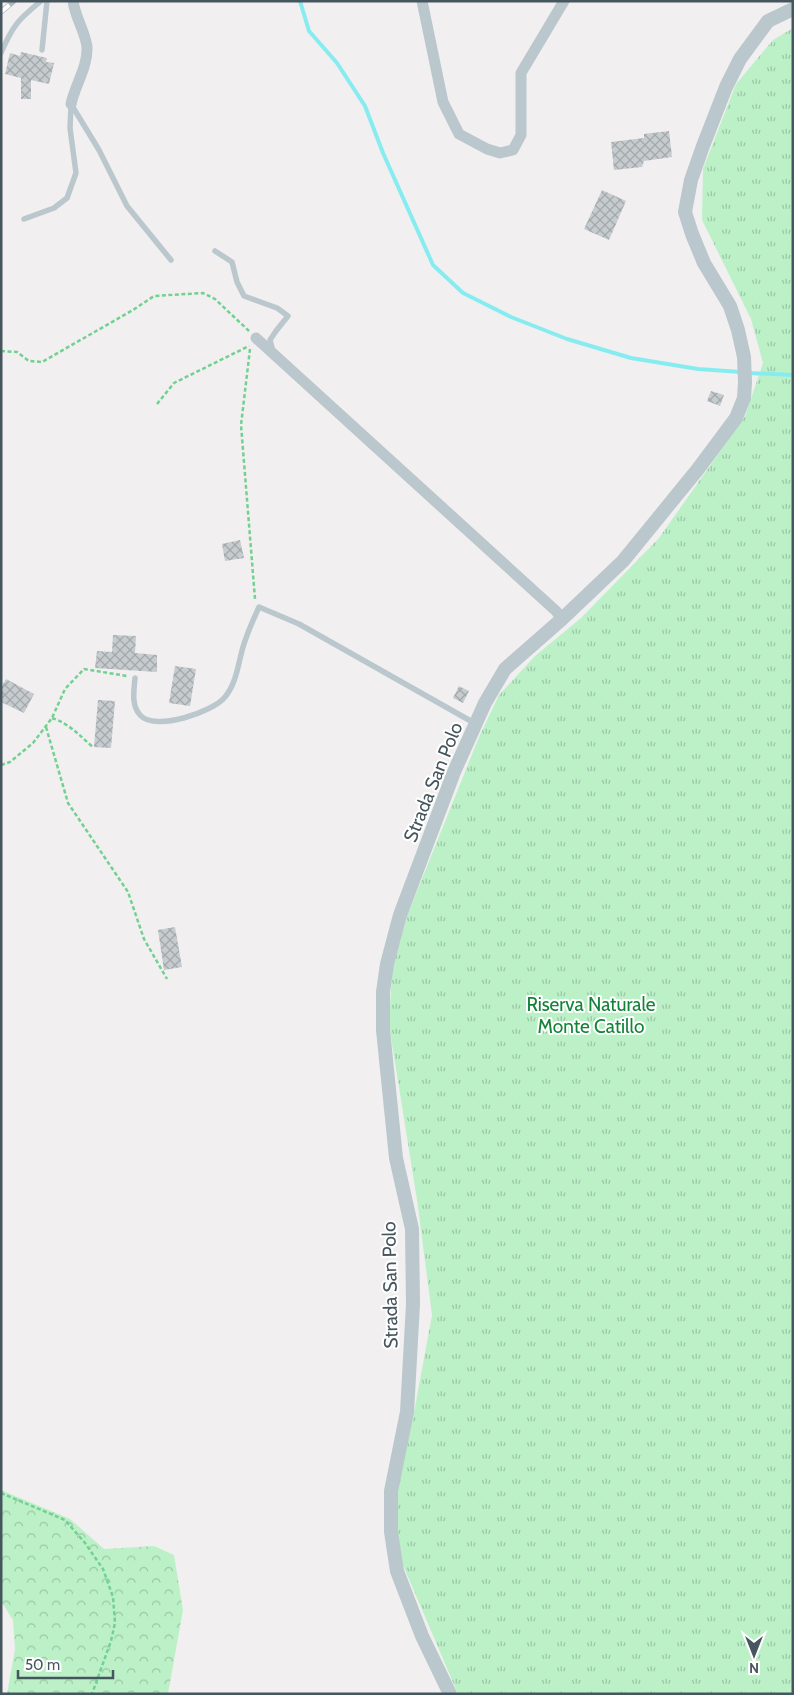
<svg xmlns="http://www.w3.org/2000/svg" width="794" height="1695" viewBox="0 0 794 1695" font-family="Cabin,sans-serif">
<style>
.forest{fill:url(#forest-crowns)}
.park{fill:url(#park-tufts)}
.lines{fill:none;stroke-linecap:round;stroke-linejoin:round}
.stream{stroke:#87ecf0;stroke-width:4}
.building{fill:url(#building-cross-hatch)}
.path{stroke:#72d192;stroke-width:2.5;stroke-dasharray:4 2.5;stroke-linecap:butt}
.service{stroke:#bac7cd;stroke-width:5.5}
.minor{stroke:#bac7cd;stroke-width:11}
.tertiary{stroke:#bac7cd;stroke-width:14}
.rail-casing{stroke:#b1b6ba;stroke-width:5.5}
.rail{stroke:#fff;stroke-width:4;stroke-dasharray:11;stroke-linecap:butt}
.labels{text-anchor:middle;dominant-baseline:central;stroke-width:4;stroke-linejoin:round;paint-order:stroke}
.street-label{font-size:19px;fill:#46565e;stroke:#fff}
.park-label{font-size:19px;fill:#138338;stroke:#fff}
</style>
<defs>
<pattern id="forest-crowns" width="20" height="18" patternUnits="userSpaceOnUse" patternTransform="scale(1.25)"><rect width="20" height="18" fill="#bcf1c8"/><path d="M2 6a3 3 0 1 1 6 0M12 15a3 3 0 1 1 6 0" fill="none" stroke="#9bc6a6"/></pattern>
<pattern id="park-tufts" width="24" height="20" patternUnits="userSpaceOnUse" patternTransform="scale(1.25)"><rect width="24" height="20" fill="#bcf1c8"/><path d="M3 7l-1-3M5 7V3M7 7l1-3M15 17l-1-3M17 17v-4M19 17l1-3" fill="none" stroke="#9bc6a6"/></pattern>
<pattern id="building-cross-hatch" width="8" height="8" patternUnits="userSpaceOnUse" patternTransform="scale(1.25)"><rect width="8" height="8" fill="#c6cbcf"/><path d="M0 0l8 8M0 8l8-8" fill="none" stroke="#a3a8ab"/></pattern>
</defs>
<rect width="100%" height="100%" fill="#f2eff0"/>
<path class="forest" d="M1,1490L70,1519L104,1549L154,1546L174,1555L183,1610L168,1694H7L15,1649L13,1620L1,1601Z"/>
<path class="park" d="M793,28V1694H458L399,1556L396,1493L415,1407L432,1315L417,1200L389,1025L392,971L407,916L479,737L499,695L535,656L581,618L659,538L745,416L763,363L751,319L702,220L703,169L736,84L773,40Z"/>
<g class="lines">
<path class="stream" d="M300,1L309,31L337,63L365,106L383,153L433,265L463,293L511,317L567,339L631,358L698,369L741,372
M748,373L793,375"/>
</g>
<path class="building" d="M21,52L47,58L46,62L54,63L49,84L31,80V99H21V78L5,74L10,53L20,56Z
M669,131L672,157L644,161L642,167L614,170L611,142L644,138V134Z
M602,190L626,201L609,240L584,229Z
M711,391L724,395L720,406L707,401Z
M240,540L244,558L225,561L222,544Z
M113,635L136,636L135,653L157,655V672L95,668L97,651L112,652Z
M175,666L196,669L190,706L169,703Z
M6,679L34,694L24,713L1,702V688Z
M459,686L469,691L463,703L453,698Z
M98,700L115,701L111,748L94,747Z
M175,927L182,967L164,970L158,930Z"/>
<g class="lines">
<path class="path" d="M250,349L241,425L255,599
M1,351L17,352L29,361L42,362L133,310L154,296L203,293L215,299L249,331
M157,404L174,383L249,346
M52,718C70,724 80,736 94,748
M46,727L68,803L128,892L144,939L167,979
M1,765L10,762L33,743L52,718L65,689L84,669L127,676
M1,1493L65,1520L85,1543L103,1569L113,1597L115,1623L111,1641L92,1694"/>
<path class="service" d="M42,50L47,1
M1,53C13,25 18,20 41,1
M71,104L99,150L127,206L171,260
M24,219L54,208L67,198L76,173L70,128L71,105
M215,251L232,262L237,282L244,296L277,308L288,316L276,331L270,340L273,352
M135,678C134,690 131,705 140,715C155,732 213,712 225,697C237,682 238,664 243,647C247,633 253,620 259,607L299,624L476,724"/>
<path class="minor" d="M422,1L443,102L459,134L487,149L500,153L513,150L521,135V73L564,1
M71,104C75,85 88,67 87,47C85,31 75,17 73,1
M256,338L556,611L562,619"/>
<path class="tertiary" d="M450,1694L422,1636L397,1571L391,1532V1491L407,1412L413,1304L412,1229L396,1158L383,1030V992L387,964L400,915L454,772L485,703L505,669L562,619L623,561L698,469L736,418L744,398L745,382L744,357L738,330L730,306L704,263L692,234L685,212L691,180L703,146L726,87L740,59L768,21L793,9"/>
<defs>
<path id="rail" d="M1,12L14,1"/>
</defs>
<use href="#rail" class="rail-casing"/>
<use href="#rail" class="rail"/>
</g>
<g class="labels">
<g class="street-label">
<text transform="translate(433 782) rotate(-68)">Strada San Polo</text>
<text transform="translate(390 1285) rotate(-91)">Strada San Polo</text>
</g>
<g class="park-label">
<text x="591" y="1004">Riserva Naturale<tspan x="591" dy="22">Monte Catillo</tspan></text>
</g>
</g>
<rect width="794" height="1695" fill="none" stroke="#46565e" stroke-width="5"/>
<g transform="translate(754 1655) rotate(180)" stroke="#ffffff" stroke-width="4" paint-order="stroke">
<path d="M0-4L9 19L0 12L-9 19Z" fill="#46565e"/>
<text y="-8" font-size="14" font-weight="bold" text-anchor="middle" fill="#46565e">N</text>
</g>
<path d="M18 1670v8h95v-8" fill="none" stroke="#46565e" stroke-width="2.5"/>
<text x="25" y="1670" font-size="15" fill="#46565e" stroke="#ffffff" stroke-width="4" paint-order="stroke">50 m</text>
</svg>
